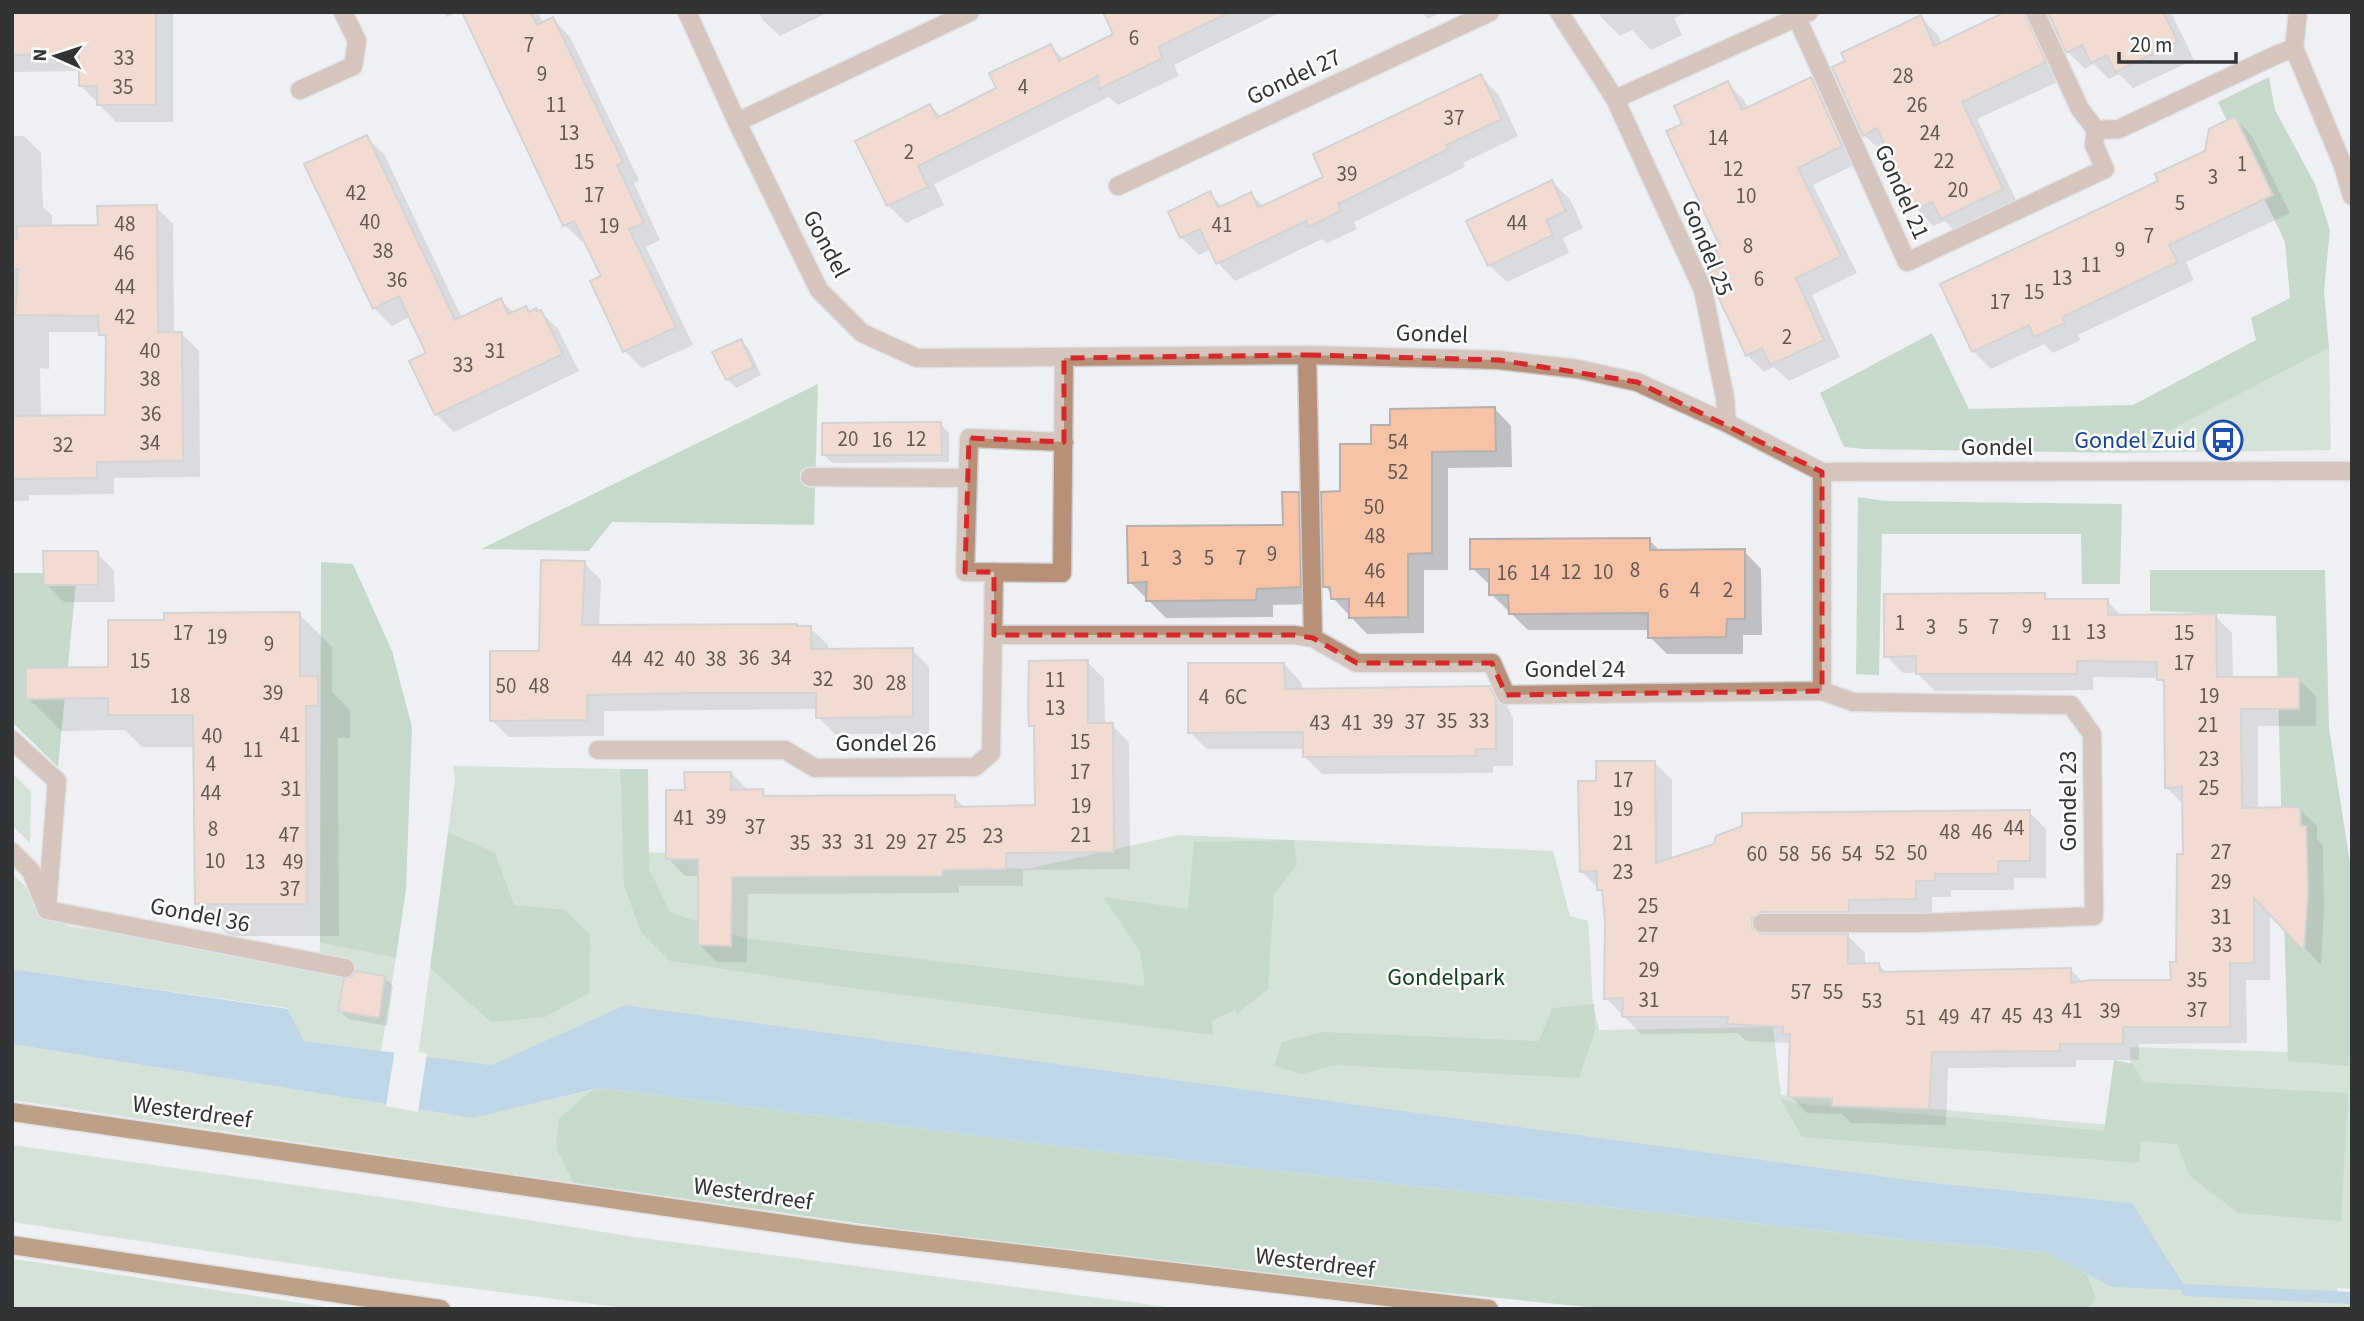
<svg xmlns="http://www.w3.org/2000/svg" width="2364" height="1321" viewBox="0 0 2364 1321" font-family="'Source Sans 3',sans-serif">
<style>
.green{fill:#b3d1b6}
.forest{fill:#94bf99}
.water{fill:#85b5d7}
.pier{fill:#eef0f4}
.shadow{fill:#0003;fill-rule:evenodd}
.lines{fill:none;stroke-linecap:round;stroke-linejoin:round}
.stream{stroke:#85b5d7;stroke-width:12}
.building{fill:#f7c3a7;stroke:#b5b0ad;stroke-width:2}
.minor-casing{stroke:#ccced2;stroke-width:21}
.major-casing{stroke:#ccced2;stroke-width:21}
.minor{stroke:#b89078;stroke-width:18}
.major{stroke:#823e06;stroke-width:18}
.marked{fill:none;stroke:#d62828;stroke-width:5;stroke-dasharray:14 9;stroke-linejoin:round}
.labels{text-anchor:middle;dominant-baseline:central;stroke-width:5;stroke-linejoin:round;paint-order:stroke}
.number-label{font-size:21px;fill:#635752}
.street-label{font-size:24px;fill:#323335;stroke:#fff}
.transit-label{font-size:24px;fill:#164399;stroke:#fff;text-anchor:end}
.park-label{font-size:24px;fill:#13421d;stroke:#fff}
</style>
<rect width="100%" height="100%" fill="#eef0f4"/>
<path class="green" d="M2329,348L2331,450L2126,453Z
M453,766L620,769L623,851L1028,869L1178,835L1553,851L1570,916L1588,921L1593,1004L1599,1030L1773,1027L1781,1095L2132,1127L2130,1047L2352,1054V1289L2337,1288V1297L2352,1298V1309H2089L2096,1298L2087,1274L2112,1287L2131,1203L1925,1182L625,1005L491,1065L418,1056L430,968L439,976L475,845L448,832L455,778Z
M12,773L31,792L30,843L12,825Z
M12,874L68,926L319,964L320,943L396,958L381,1051L303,1041L288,1008L12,969Z
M12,1044L473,1118L592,1090L558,1119L556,1148L573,1183L12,1100Z
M12,1145L402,1200L635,1237L1183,1309H632L390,1278L12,1222Z
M12,1259L36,1262L339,1309H12Z"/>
<path class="forest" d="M2269,77L2275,110L2315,184L2330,230L2324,291L2329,348L2126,453L1863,449L1844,447L1820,393L1932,333L1969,409L2133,405L2256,340L2251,318L2290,298L2285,242L2218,102Z
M818,384L814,525L612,522L589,551L481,549Z
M1858,497L1885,501L2122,504L2120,584H2082L2081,534H1882L1879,675L1856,674Z
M321,562L353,564L392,651L412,727L406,889L396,958L320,943Z
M2150,570H2325L2329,728L2352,876V1024L2349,1066L2288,1061L2276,616L2150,611Z
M12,573H77L58,767L12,722Z
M620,769H648L649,869L670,912L744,938L1145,986L1140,951L1103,897L1188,909L1194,842L1294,840L1297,865L1274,894L1268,989L1237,1014L1236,1009L1212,1021L1213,1035L851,988L670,961L641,932L624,885Z
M448,832L495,853L514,905L565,910L590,935L589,993L545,1017L491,1022L430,968Z
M1594,1004L1595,1032L1579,1078L1335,1065L1302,1074L1274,1066L1282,1042L1323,1032L1539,1041L1552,1008Z
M2114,1060L2133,1064L2143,1082L2348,1093L2341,1221L2238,1213L2190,1176L2177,1144L2141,1141L2139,1163L1802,1137L1780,1098L1794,1103L2104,1131Z
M599,1088L1132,1155L1916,1241L2045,1252L2087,1274L2096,1298L2089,1309H1608L1126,1261L573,1183L556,1148L558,1119L592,1090Z"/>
<path class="water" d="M12,969L288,1009L304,1041L491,1065L625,1005L1925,1182L2132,1203L2187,1290L2112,1287L2045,1252L1916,1241L1132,1155L599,1088L473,1118L12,1044Z"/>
<path class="pier" d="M395,1049L427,1053L418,1112L386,1106Z"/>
<path class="shadow" d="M12,12H173V122H116L81,86V71L12,72Z
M442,12H458L447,17Z
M462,12H538L544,24L553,19L570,37L639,180L634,183L660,240L646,247L693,345L642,368L625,351L603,277L585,241L582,242L565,225Z
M759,12H829L780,36L762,19Z
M1120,12H1281L1174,65L1179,76L1118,105L1109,97L934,184L944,205L906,223L888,205L930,106L942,117L998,89L1050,46L1065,60L1116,35Z
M1422,12H1442L1428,19Z
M1599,12H1687L1674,18L1682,35L1651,50L1632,30L1620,36L1602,18Z
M2000,12H2171L2194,60L2133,88L2119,74L2109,79L2094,64L2085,69L2068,52L2052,18H2047L2062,80L1977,119L2019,206L1959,235L1945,221L1933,226L1917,209L1888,148L1881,151L1864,135L1920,17L1937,34L1942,44L2001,16Z
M1480,76L1498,94L1518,136L1463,163L1465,167L1354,222L1357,229L1327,243L1322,239L1235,281L1218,263L1211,249L1199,255L1181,237L1209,193L1223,207L1251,194L1264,207L1325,178Z
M1811,79L1828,96L1858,163L1813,185L1857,273L1812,295L1840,357L1789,381L1774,367L1764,372L1747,355L1725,267L1723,247L1684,125L1727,83L1744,100L1748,109Z
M2235,118L2252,136L2290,213L2186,262L2194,280L2078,335L2081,340L2053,353L2044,344L1991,369L1973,351L2161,182L2207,152Z
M12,136H24L41,153L43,207L52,215V227H100L156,207L173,224L174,334H182L199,351L200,477L114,478V494L29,495V501H12ZM49,332H100L107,341V417H41L40,368L49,369Z
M366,137L384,154L462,318L500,300L514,313L525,308L530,313L541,312L558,329L579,371L454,432L436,414L429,354L411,316L392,326L374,308Z
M1552,182L1570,199L1583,228L1563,238L1569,253L1507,282L1489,265Z
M741,341L749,349L761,375L736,388L727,379Z
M1495,409L1511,426L1512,467L1448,468V570H1424V633L1367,634L1333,598L1332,594L1325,586L1341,493L1373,446L1391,426Z
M941,424L949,433V462L832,463L824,455Z
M1298,493L1315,511L1317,604L1273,605V617L1166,618L1130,582L1284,527Z
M1649,540L1661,552L1744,551L1761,569L1762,635H1743V654H1667L1650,637V630H1528L1491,594V586L1472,568Z
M97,553L114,571L115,602H64L46,584Z
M584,563L601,580L599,627L797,625L799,628H810L828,645V650H912L929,667V734H835L818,717V709L604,711V736L509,737L491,720L541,653Z
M2044,594L2050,601H2107L2123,617L2215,616L2232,633L2233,679H2298L2316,696V726H2258V809H2299L2317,826V839L2323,845L2324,907L2321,965L2270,912V980H2246L2247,1043L2139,1044V1060H2076V1067L1948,1068L1946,1125L1851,1123L1842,1114L1807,1113L1790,1096L1791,1043L1746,1041L1738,1033L1641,1034L1606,998L1605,895L1581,871L1598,782L1655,763L1672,780V860L2029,812L2046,829V878H2014V890H1951V897H1932V916L1779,928L1767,936H1848L1865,953V965H1879L1887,973L2071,970L2084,983L2172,982L2178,963L2185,855L2184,805L2166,787V686L2159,678L2093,677V690L1935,691L1917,673H1903L1886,656Z
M299,614L332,647V692L350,710V738H338L339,936H229L197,903L195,747H142L125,730L61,731L28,698L110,668L166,622Z
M1087,662L1104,679L1105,725H1112L1129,743L1130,869L1023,870V886H959V893L748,894L747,962H717L699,945L700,876H685L668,858L687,792L731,773L749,791H763L769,798L954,797L966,809L1037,807L1036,730L1031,725Z
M1284,664L1301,682L1302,690L1489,688L1507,706L1513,719V766H1493V773L1322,774L1305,757V749H1207L1190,732Z
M384,977L393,986L387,1026L349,1019L340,1011Z"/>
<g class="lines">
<path class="stream" d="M2187,1290L2352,1298"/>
</g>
<path class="building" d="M12,12H156V105H97V86H79V54L12,55Z
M462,12H530L537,25L553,17L623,162L617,165L644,223L629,229L676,327L623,352L590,281L601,276L574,221L563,226Z
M1103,12H1230L1158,47L1163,58L1099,89L1098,76L918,166L928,187L887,206L855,141L930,104L937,118L996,88L989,73L1051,44L1059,61L1113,34Z
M2005,12H2024L2046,62L1962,102L2003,189L1941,219L1932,202L1915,210L1877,128L1863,136L1832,67L1845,61L1841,53L1921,15L1934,46Z
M2048,12H2163L2178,42L2115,72L2107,55L2091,63L2082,45L2066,53Z
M1481,74L1502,119L1446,145L1448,149L1338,204L1341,211L1308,227L1306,221L1216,264L1200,229L1180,238L1168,212L1210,191L1218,208L1251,192L1258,208L1323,177L1313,154Z
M1811,77L1842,146L1798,168L1841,256L1796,278L1824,340L1770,365L1762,348L1746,356L1715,290L1708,273L1723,266L1715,249L1720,246L1666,131L1682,124L1674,106L1728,81L1742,110Z
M2235,116L2273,195L2169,245L2178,262L2062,317L2065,323L2034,337L2029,325L1972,352L1940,284L2158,181L2155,174L2205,151L2209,129Z
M367,135L455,320L501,298L508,314L526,306L529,312L536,308L537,311L541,310L563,354L435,415L409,361L426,353L399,296L373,309L304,164Z
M1552,180L1566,211L1546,220L1553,235L1488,266L1466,221Z
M157,205L158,332H182L183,461L97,462V478L12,479V416L105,415L106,335H99L98,316L15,315L18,269H12L13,238H17V226L98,225L97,206Z
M741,339L754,367L726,380L712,352Z
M1495,407L1496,451L1432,452V553L1408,554V617L1349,618V599H1331L1330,587H1323L1321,492L1340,491V444H1371V425H1390V409Z
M925,422H941L942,455H822V423Z
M1282,492H1299L1301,587L1257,589L1256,600L1146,601L1147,582L1128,583L1127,526L1283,525Z
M1650,538V550L1745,549V619H1727L1726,637L1648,638V613L1509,614L1508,595H1489V569H1470V539Z
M43,551H98V585H44Z
M541,560L585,561L582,625L797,624V626H811V649L913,648V717L816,718V693H700L587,695V720L490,721V651H539Z
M2045,593V599H2108V615L2216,614L2217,677H2299V709H2241L2242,808L2300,807L2301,826H2306L2308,889L2304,951L2254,898V963H2230V1027H2123V1044H2060V1051L1932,1052L1929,1109L1832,1106V1098L1788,1097L1790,1034H1783V1027L1727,1024L1728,1017H1622L1623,998L1604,999L1605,921L1602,890H1597V871L1580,872L1578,781H1596V761H1655L1656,863L1714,844L1716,836L1742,826V813L2030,810V861H1998V874H1935V881H1916V899L1849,900V912H1761L1752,918V928L1762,934H1848V964L1879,963L1880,972L2071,968V983L2091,980H2171L2170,962H2176L2177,854H2183L2182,787L2165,788L2164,680H2157V662L2077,661V674H1916V656L1884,657V594Z
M300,612V676H318V706H306L307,904H195L193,715H108V698L26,699V668L108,667V620H164V613Z
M1088,660V723H1113L1114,852L1006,853V869L943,870L942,876L732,877L731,946L698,945V859H666V790H685L684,772H731V790L763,789V796L955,795V807L1035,805L1034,726H1029L1028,707L1029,661Z
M1188,663H1284L1285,689L1490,686L1496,700V749H1476V756L1303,757V732L1188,733Z
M356,971L385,976L379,1018L338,1011L344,979L353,976Z"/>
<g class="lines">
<defs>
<path id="minor" d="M687,12L737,122L819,290L862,333L917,358L1307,355L1499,360L1578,369L1637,382L1727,423L1822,472L2352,471
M1559,12L1615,99L1703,290L1725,398L1727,423
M2035,12L2080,109L2096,130L2119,129L2276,55L2294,48
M2298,12L2294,48L2342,163L2352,196
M1797,18L1907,262L2105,169L2094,145L2096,130
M300,90L353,66L357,41L343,12
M1615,99L1809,12
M737,122L970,12
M1118,186L1490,12
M1307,355L1313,638
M1064,358L1062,573L965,572L969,438L1064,442
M810,477L968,478
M994,635H1294L1313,638L1357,663H1492L1506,695L1822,691
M12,740L57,781L47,907
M598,750H785L815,768L975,767L991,753L994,572
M12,852L31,871L47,910L345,968
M1762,923H1923L2094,916L2092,734L2071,705L1853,702L1822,691V472"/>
<path id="major" d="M12,1112L852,1234L1489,1309
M12,1245L441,1309"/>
</defs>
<use href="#minor" class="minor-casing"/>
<use href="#major" class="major-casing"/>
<use href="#minor" class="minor"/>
<use href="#major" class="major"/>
</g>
<path d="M0 0H2364V1321H0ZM1307,355L1499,360L1637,382L1822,472V691L1506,695L1492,663H1357L1313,638L1294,635H994V572H965L969,438L1064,442V358Z" fill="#eef0f4" fill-opacity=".55" fill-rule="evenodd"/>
<path class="marked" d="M1307,355L1499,360L1637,382L1822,472V691L1506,695L1492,663H1357L1313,638L1294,635H994V572H965L969,438L1064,442V358Z"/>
<defs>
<symbol id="bus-ring" viewBox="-11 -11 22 22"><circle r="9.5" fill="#fff" stroke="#1a4fb4" stroke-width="1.5"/><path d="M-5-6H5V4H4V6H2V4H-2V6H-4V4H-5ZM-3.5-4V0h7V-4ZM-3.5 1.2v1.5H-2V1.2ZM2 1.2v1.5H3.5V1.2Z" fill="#1a4fb4"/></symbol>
</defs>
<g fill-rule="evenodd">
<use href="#bus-ring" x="2201" y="418" width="44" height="44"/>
</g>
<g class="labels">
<g class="number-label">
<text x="1134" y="38">6</text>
<text x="529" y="45">7</text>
<text x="124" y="58">33</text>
<text x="542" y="74">9</text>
<text x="1903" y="76">28</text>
<text x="123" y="87">35</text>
<text x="1023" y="87">4</text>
<text x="556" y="105">11</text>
<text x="1917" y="105">26</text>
<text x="1454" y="118">37</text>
<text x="569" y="133">13</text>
<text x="1930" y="133">24</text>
<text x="1718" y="138">14</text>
<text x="909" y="152">2</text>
<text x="1944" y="161">22</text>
<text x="584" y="162">15</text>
<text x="2242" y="164">1</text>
<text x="1733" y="169">12</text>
<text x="1347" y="174">39</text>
<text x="2213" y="177">3</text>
<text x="1958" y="190">20</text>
<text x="356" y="193">42</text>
<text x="594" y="195">17</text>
<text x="1746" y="196">10</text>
<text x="2180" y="203">5</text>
<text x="370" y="222">40</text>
<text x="1517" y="223">44</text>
<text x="125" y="224">48</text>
<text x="1222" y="225">41</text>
<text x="609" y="226">19</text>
<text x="2149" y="236">7</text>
<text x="1748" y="246">8</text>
<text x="2120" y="250">9</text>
<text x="383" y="251">38</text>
<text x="124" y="253">46</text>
<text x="2091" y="265">11</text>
<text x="2062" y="278">13</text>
<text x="1759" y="279">6</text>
<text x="397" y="280">36</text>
<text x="125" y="287">44</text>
<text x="2034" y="292">15</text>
<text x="2000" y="302">17</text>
<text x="125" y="317">42</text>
<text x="1787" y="337">2</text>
<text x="150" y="351">40</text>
<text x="495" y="351">31</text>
<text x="463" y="365">33</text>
<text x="150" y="379">38</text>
<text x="151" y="414">36</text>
<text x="848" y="439">20</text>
<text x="916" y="439">12</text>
<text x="882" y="440">16</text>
<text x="1398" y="442">54</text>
<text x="150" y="443">34</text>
<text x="63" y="445">32</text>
<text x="1398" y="472">52</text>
<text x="1374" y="507">50</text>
<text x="1375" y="536">48</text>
<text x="1272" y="554">9</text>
<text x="1177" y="558">3</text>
<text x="1209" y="558">5</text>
<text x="1241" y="558">7</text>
<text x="1145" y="559">1</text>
<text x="1635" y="570">8</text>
<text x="1375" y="571">46</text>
<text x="1571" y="572">12</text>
<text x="1603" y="572">10</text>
<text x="1507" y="573">16</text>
<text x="1540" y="573">14</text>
<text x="1695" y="590">4</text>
<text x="1728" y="590">2</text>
<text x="1664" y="591">6</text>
<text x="1375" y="600">44</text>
<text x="1900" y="623">1</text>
<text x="2027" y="626">9</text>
<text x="1931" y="627">3</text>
<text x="1963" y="627">5</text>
<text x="1994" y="627">7</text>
<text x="2096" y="632">13</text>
<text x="183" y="633">17</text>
<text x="2061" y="633">11</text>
<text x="2184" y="633">15</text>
<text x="217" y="637">19</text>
<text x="269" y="644">9</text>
<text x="749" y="658">36</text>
<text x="781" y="658">34</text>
<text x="622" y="659">44</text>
<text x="654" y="659">42</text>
<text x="685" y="659">40</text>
<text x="716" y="659">38</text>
<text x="140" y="661">15</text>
<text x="2184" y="663">17</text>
<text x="823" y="679">32</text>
<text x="1055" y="680">11</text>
<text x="863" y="683">30</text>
<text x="896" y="683">28</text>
<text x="506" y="686">50</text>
<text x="539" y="686">48</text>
<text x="273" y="693">39</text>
<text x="180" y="696">18</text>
<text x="2209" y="696">19</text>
<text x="1204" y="697">4</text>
<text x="1236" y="697">6C</text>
<text x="1055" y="708">13</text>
<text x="1447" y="721">35</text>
<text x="1479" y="721">33</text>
<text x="1383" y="722">39</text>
<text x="1415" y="722">37</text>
<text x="1320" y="723">43</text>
<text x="1352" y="723">41</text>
<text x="2208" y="725">21</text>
<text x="290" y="735">41</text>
<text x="212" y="736">40</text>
<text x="1080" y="742">15</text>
<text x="253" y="750">11</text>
<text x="2209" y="759">23</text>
<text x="211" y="764">4</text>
<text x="1080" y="772">17</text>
<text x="1623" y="780">17</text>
<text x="2209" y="788">25</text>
<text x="291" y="789">31</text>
<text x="211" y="793">44</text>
<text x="1081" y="806">19</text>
<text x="1623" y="809">19</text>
<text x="716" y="817">39</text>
<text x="684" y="818">41</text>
<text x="755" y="827">37</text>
<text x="2014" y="828">44</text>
<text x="213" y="829">8</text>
<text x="1950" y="832">48</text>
<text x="1982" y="832">46</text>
<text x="289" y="835">47</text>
<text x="1081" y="835">21</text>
<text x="956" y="836">25</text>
<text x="993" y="836">23</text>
<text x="832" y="842">33</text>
<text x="864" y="842">31</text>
<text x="896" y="842">29</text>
<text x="927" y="842">27</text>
<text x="800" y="843">35</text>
<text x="1623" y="843">21</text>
<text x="2221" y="852">27</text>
<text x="1885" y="853">52</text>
<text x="1917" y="853">50</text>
<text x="1757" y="854">60</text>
<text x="1789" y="854">58</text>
<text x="1821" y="854">56</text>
<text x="1852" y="854">54</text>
<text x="215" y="861">10</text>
<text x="255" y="862">13</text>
<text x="293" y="862">49</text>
<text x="1623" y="872">23</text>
<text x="2221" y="882">29</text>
<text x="290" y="889">37</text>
<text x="1648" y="906">25</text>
<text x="2221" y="917">31</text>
<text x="1648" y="935">27</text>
<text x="2222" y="945">33</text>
<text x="1649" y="970">29</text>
<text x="2197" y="980">35</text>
<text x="1801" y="992">57</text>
<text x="1833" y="992">55</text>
<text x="1649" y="1000">31</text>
<text x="1872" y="1001">53</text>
<text x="2197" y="1010">37</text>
<text x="2072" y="1011">41</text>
<text x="2110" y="1011">39</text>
<text x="1981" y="1016">47</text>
<text x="2012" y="1016">45</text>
<text x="2043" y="1016">43</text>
<text x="1949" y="1017">49</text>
<text x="1916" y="1018">51</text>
</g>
<g class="street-label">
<text transform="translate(1294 77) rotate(-25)">Gondel 27</text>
<text transform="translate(1902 192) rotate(66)">Gondel 21</text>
<text transform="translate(826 244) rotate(62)">Gondel</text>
<text transform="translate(1707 248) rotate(68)">Gondel 25</text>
<text transform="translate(1432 334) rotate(2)">Gondel</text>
<text x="1997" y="447">Gondel</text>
<text x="1575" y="669">Gondel 24</text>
<text x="886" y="743">Gondel 26</text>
<text transform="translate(2068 801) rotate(-90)">Gondel 23</text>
<text transform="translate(200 915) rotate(11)">Gondel 36</text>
<text transform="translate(192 1112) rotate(8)">Westerdreef</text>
<text transform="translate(753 1194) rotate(8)">Westerdreef</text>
<text transform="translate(1315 1263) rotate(7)">Westerdreef</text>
</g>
<g class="transit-label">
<text x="2196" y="440">Gondel Zuid</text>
</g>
<g class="park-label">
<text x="1446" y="977">Gondelpark</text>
</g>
</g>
<rect width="2364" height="1321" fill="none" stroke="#323335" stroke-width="28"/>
<g transform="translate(56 56) rotate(273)" stroke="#ffffff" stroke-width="5" paint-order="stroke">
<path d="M0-5L12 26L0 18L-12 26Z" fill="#323335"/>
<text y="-10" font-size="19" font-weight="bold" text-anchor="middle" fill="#323335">N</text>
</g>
<path d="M2119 52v10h117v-10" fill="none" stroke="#323335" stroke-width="3.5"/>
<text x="2130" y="52" font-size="21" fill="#323335" stroke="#ffffff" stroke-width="5" paint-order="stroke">20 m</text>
</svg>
